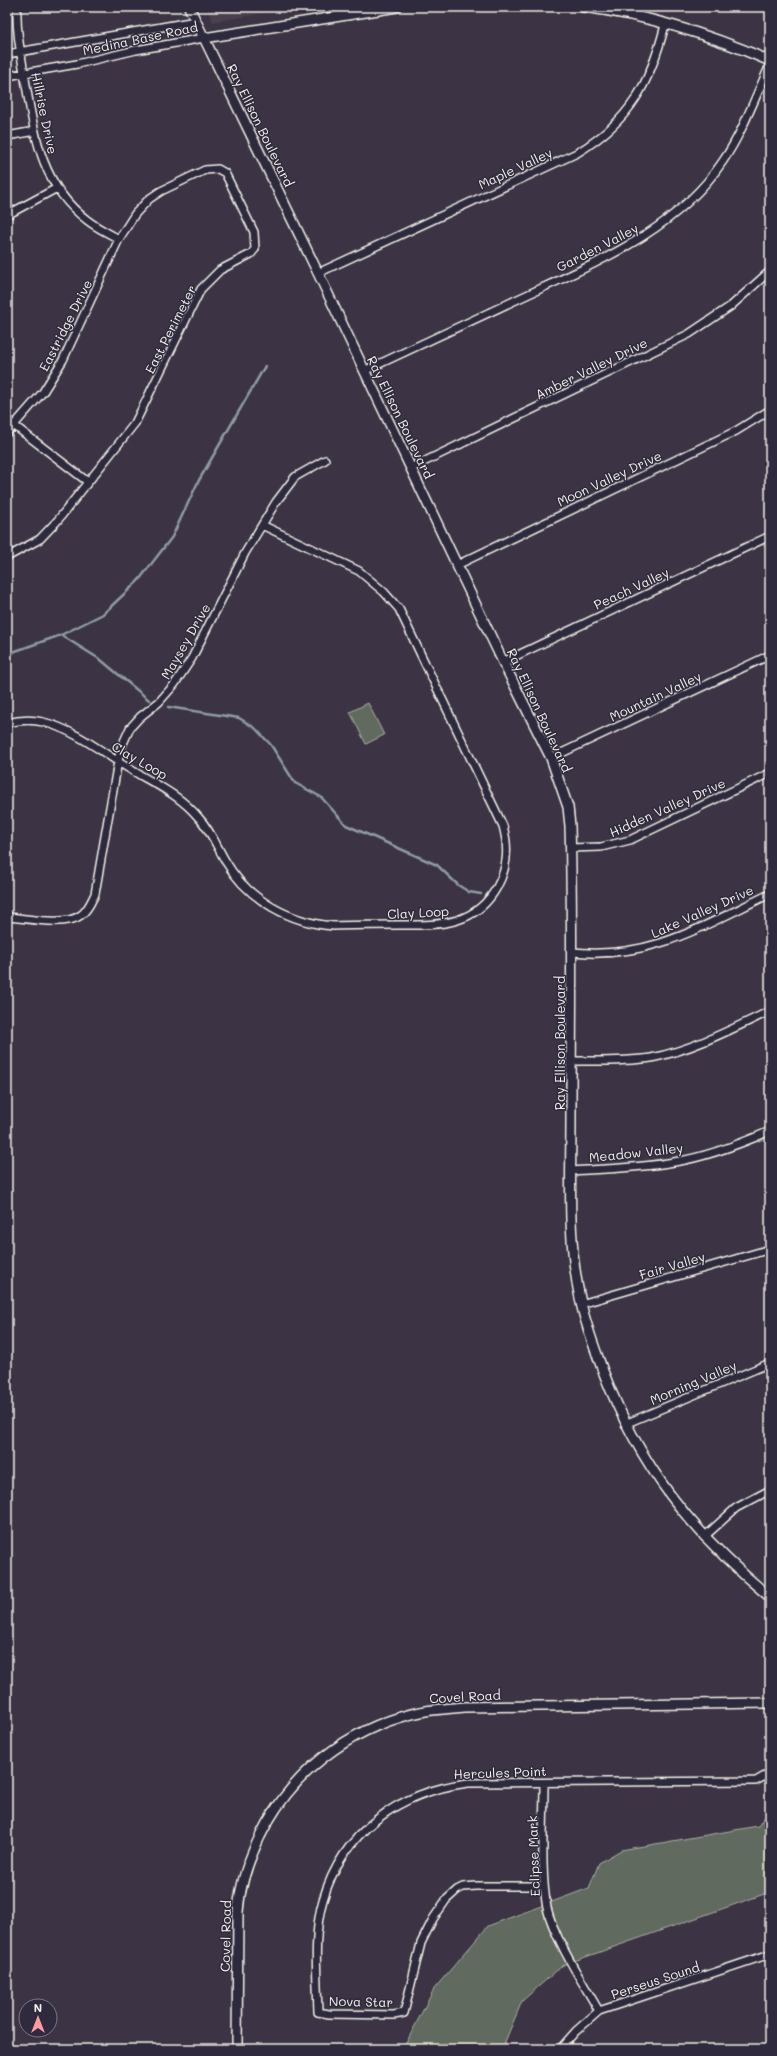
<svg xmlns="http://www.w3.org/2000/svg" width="777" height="2056" viewBox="0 0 777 2056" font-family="Mali,sans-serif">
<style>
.built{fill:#4c404d}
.green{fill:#616a5f;stroke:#aaaea4}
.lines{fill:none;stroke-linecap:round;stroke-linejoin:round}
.stream{stroke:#8f9ca1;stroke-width:2.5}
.minor-casing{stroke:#f4f1e8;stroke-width:10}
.tertiary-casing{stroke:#f4f1e8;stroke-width:12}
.minor{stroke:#2f2a3d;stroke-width:7}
.tertiary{stroke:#2f2a3d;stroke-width:9}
.labels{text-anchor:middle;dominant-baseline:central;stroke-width:3;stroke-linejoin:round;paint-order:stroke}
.street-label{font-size:13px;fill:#f4f1e8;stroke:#2f2a3d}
</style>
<rect width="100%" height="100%" fill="#3c3444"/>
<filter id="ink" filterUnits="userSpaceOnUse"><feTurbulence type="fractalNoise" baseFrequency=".025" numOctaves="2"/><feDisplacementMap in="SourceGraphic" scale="8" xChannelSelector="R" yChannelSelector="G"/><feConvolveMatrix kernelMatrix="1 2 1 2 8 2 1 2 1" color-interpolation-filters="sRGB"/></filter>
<g filter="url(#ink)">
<path class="built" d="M206,7H300L213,22Z"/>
<path class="green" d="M368,703L384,735L366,744L350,712Z
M770,1810V1892L563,1965L522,2001L502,2049H403L434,1989L488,1926L589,1888L599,1863L621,1850L758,1826Z"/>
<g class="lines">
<path class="stream" d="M61,635L101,660L149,700
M7,654L61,635L103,614L139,580L172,537L198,482L265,366
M168,707L239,718L255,728L271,745L295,783L321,797L346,825L437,865L458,885L469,892L481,894"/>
<defs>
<path id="minor" d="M17,7C16,34 22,59 26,85C35,137 42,186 87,220C97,228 108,233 119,239
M7,54L196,21
M7,76L77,64L136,50L204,38
M7,136L35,131
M7,215L57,188
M318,273L577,153C630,121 650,84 665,25
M364,371C415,347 466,323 518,299C593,264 675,233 723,161C743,132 755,97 770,65
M7,420L88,482
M7,433L43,392L63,360L119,239L135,214L149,199L161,191L205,170L218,169L225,173L254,232L255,249L251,254L220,270L201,289L135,423L58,520L40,539L7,557
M411,468L689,334L731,306L770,271
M457,565L736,431L770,410
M503,662L770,536
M7,723C19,720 30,719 43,722C76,730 104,754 133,771C157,785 181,796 199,818C211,831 217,847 226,862C248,900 291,923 334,926C355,925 376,925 398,925C437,925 475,927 497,887C508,867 509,848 503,826L399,609L384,592L359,571L262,525
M551,758L770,655
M570,848L601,847L630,840L770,773
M7,917C26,918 66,927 81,915C88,910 91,902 95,894L118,761L121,748L130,728L140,717L159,702L174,685L192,658L245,553L276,502L295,477L325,460
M572,952C651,960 702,926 770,894
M571,1061C598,1061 624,1062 651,1058C692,1050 732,1029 770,1011
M571,1171C606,1169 640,1168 674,1162C707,1157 740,1144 770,1131
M581,1304L770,1249
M625,1424L770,1363
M704,1537L736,1508L770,1490
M544,1783C544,1822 540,1870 547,1908C554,1938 583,1983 599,2011
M544,1886H476L463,1887L457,1890L446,1900L433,1919L421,1943L404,2013L394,2015L329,2014L318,2012C317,1978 313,1932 323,1900C343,1831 399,1792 468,1783L756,1781L770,1773
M560,2049L576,2031L599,2011L770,1954"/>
<path id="tertiary" d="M189,7L318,273L503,662L551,758L568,807L570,826C573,924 571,1021 571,1119C571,1181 567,1243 581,1303C586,1326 595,1349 603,1371C640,1467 691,1532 770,1597
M583,7C647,15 711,35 770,61
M204,38L397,7
M237,2049L238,1912C240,1880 251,1852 267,1823C301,1764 358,1724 425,1711C438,1709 452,1708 465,1707L770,1703"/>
</defs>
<use href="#minor" class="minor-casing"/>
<use href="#tertiary" class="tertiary-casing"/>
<use href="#minor" class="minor"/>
<use href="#tertiary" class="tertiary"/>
</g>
</g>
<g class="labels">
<g class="street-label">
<text transform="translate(140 38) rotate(-12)">Medina Base Road</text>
<text transform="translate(45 113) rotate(78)">Hillrise Drive</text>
<text transform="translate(261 125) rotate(64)">Ray Ellison Boulevard</text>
<text transform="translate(515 168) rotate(-25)">Maple Valley</text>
<text transform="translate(597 247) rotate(-27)">Garden Valley</text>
<text transform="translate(65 325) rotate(-63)">Eastridge Drive</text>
<text transform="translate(170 329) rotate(-63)">East Perimeter</text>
<text transform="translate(591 368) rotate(-26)">Amber Valley Drive</text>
<text transform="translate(401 417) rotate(64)">Ray Ellison Boulevard</text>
<text transform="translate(609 478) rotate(-25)">Moon Valley Drive</text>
<text transform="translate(631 588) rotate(-25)">Peach Valley</text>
<text transform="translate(185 641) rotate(-60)">Maysey Drive</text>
<text transform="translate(655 696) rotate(-25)">Mountain Valley</text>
<text transform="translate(540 710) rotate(65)">Ray Ellison Boulevard</text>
<text transform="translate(140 760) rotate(30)">Clay Loop</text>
<text transform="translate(667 807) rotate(-24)">Hidden Valley Drive</text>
<text transform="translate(702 911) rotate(-24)">Lake Valley Drive</text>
<text transform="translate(418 912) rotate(-3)">Clay Loop</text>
<text transform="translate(559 1043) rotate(-90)">Ray Ellison Boulevard</text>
<text transform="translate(636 1152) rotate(-6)">Meadow Valley</text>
<text transform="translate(672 1265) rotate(-16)">Fair Valley</text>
<text transform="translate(693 1382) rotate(-23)">Morning Valley</text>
<text transform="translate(465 1696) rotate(-3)">Covel Road</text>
<text transform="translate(500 1772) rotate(-2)">Hercules Point</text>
<text transform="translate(533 1856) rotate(-92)">Eclipse Mark</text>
<text transform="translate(225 1936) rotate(-89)">Covel Road</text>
<text transform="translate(655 1980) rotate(-18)">Perseus Sound</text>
<text transform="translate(361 2001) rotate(1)">Nova Star</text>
</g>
</g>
<rect width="777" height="2056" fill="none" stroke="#2f2a3d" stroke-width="24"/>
<rect x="12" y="12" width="753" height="2032" fill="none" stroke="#f4f1e8" stroke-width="1.5" filter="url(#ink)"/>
<g transform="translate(38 2018)"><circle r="19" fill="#2f2a3d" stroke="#7e7a81"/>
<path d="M0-3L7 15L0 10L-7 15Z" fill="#ff9aa2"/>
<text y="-6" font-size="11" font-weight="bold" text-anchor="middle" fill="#f4f1e8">N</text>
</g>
</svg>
